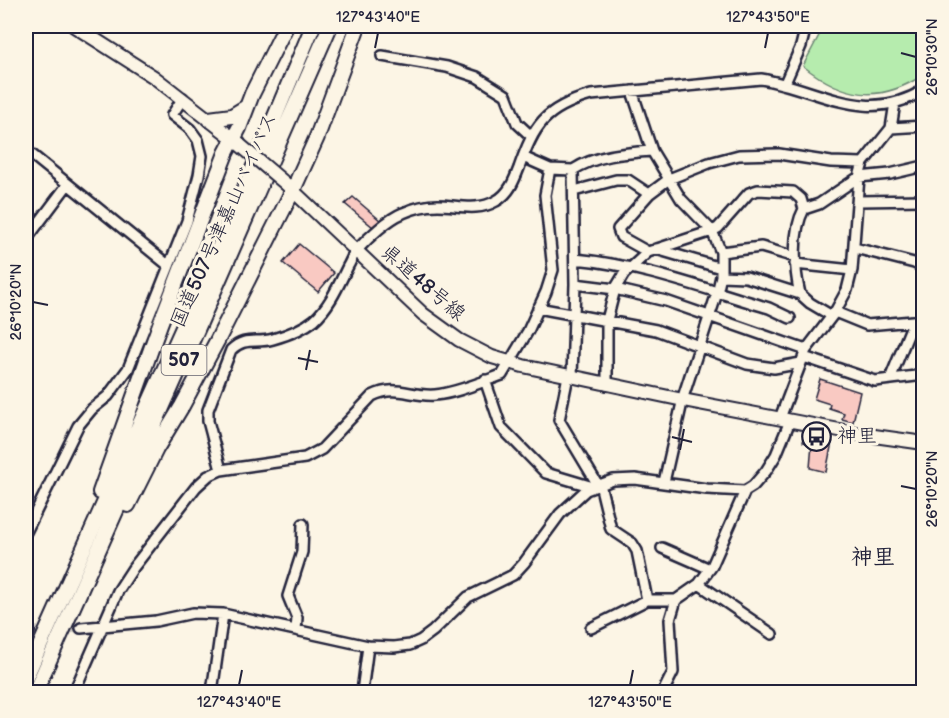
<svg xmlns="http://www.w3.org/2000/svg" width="949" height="718" viewBox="0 0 949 718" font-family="'Balsamiq Sans','Klee One',sans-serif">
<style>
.green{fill:#b6ecae;stroke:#6c8774;stroke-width:1.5}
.building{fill:#f9c9c2;stroke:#22223b;stroke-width:1.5}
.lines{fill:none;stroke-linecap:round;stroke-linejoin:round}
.minor-tunnel{stroke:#d0cbc3;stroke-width:9;stroke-dasharray:9 4.5;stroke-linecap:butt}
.minor-casing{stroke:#22223b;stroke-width:14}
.major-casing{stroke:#22223b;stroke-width:16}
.highway-casing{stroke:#22223b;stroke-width:18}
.minor{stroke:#fcf5e5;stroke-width:9}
.major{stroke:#fcf5e5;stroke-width:12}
.highway{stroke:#fcf5e5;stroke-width:14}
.major-bridge-casing{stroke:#22223b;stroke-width:16;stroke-linecap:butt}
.major-bridge{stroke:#fcf5e5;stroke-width:12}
.ticks{fill:none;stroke:#22223b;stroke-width:2}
.labels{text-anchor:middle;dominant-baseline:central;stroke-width:6;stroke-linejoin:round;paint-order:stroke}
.shield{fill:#fcf5e5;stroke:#63616e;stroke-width:1.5}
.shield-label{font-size:18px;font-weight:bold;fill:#22223b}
.street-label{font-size:20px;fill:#22223b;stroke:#fcf5e5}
.poi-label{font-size:20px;fill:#22223b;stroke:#fcf5e5;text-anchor:start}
.quarter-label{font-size:22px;font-weight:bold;fill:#22223b;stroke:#fcf5e5}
.neatline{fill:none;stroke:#22223b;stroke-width:2}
.ticks-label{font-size:15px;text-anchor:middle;fill:#22223b}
</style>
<rect width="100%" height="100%" fill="#fcf5e5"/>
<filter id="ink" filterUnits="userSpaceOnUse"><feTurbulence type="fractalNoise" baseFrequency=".0167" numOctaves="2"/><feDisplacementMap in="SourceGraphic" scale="12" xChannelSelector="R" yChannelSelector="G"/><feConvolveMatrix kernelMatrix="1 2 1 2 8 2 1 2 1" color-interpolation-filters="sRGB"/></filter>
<g filter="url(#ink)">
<path class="green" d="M824,26H923V75C879,104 844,98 803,66Z"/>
<path class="building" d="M353,197L381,221L373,227L345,204Z
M299,244L334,273L318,292L283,263Z
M820,379L860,392L853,422L842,419L844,413L829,408L830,404L814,399Z
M804,437L832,442L826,472L810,468L812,444L803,442Z"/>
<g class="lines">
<path class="minor-tunnel" d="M29,631L81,628"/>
<defs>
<path id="minor" d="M382,56L447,67L477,77L506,95L517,123L531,136
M785,83L801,46L806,26
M632,91L652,151L681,199L712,231L721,252V276L717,293L684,394L664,482
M891,128L924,126
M26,150L168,265
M523,157L550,169L573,170
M574,191L616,180H628L649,194
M858,201L924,200
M26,240L68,184
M855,248L914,263L924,267
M656,249L721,268
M648,252L621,237L618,229L649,194L669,179L709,163L739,155L779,154L831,162L863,163
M721,252L761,247L795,257
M575,259C641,265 705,289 769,308L790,318
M795,264L852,270
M721,276L746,277L800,294L810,303L832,316
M575,284L615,289L666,301L806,350
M800,294C794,269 792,231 804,209L819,204L859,177L890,174L924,166
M538,308L656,330L747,364L774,368L801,363
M835,312L867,325L924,320
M922,320L924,300
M804,357L875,381L924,375
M568,376L559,420L598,485
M572,377L575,284L573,170C596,155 625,153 652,151
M890,379L910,330L916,321
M485,380L501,427L546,473L593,487
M607,385V320L615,289L624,274L648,252L712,231L718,228L749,193L758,190L793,192L801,199L804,209
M780,418L806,350L835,312L847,290L852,270L859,177L863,163L891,128L895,103
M221,470L208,421V410L231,350C245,336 256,344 273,339C287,335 303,329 314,320C330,306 339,284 348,266C351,261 353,254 357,250C368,238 388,219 403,213C414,208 426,205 438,205C458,205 477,212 496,201C509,194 514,181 519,168C534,125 545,108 591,95L761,79C820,89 866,126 924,90
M600,484L611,529L632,543L637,551L647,600
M26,532L78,426L92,409L108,396L128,369L187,221L199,175L202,156L198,140L190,129L172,115L183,98
M662,548L710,569
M699,584L772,634
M81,628L156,621L193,613L223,614L368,646L394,647L410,645L421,640L433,631L468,597L513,575L524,563L560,514L586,490L613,480L635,479L707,489L745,491L753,486L766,471L776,455L790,421
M591,628L647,600H676
M296,630L297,618L288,596L302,552L303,524
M26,632L29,631
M74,692L118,591L133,568L196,487L208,476L221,470L305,458L322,449L372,396C397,384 410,397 435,395C457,393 481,382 502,375L528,331L546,292L553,270L545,195L550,169
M212,692L223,614
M362,692L368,646
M663,692L673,672L670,620L676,600L699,584L712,566L745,491"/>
<path id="major" d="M74,26L154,77L239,143
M287,185L423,314L459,340L492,357L523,366L683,400L860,434L924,443"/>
<path id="highway" d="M209,119L232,116L245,108
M100,492L160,324L226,153L239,128L252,94L286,26
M128,505L156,449L182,406L217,341L293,190L317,137L358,26
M26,677L234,214L313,26
M35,692L199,325L330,26"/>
</defs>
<use href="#minor" class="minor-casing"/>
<use href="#major" class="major-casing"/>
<use href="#highway" class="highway-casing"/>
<use href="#minor" class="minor"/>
<use href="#major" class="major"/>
<use href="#highway" class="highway"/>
<defs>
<path id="major-bridge" d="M240,145L286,184"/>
</defs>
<use href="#major-bridge" class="major-bridge-casing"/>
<use href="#major-bridge" class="major-bridge"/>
</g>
</g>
<path class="ticks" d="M375,48L378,33M765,48L768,33M901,53L916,57M33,302L48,305M298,358L318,362M306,370L310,350M672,437L692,442M680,450L684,429M901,486L916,489M239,685L242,670M630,685L633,670"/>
<defs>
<symbol id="bus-ring" viewBox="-11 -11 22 22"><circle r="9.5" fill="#fcf5e5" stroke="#22223b" stroke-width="1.5"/><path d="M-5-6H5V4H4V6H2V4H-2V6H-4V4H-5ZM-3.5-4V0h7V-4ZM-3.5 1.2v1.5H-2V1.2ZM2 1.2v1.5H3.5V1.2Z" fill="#22223b"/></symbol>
</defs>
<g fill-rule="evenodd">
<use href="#bus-ring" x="800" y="420" width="33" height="33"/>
</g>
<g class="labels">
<rect class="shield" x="161.5" y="345" width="45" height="30" rx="4.5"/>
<g class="shield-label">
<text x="184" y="360">507</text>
</g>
<g class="street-label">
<text transform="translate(224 220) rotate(-66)">国道507号津嘉山バイパス</text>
<text transform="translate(423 283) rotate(41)">県道48号線</text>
</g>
<g class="poi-label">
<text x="837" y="436">神里</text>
</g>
<g class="quarter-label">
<text x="873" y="557">神里</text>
</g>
</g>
<rect width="949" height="718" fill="none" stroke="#fcf5e5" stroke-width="66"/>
<rect x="33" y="33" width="883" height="652" class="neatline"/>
<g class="ticks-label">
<text x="378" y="22">127°43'40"E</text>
<text x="768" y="22">127°43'50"E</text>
<text transform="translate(932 57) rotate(-90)" y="5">26°10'30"N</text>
<text transform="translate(16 302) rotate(-90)" y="5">26°10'20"N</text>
<text transform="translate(932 489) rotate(-90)" y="5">26°10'20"N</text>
<text x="239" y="707">127°43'40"E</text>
<text x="630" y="707">127°43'50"E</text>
</g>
</svg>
